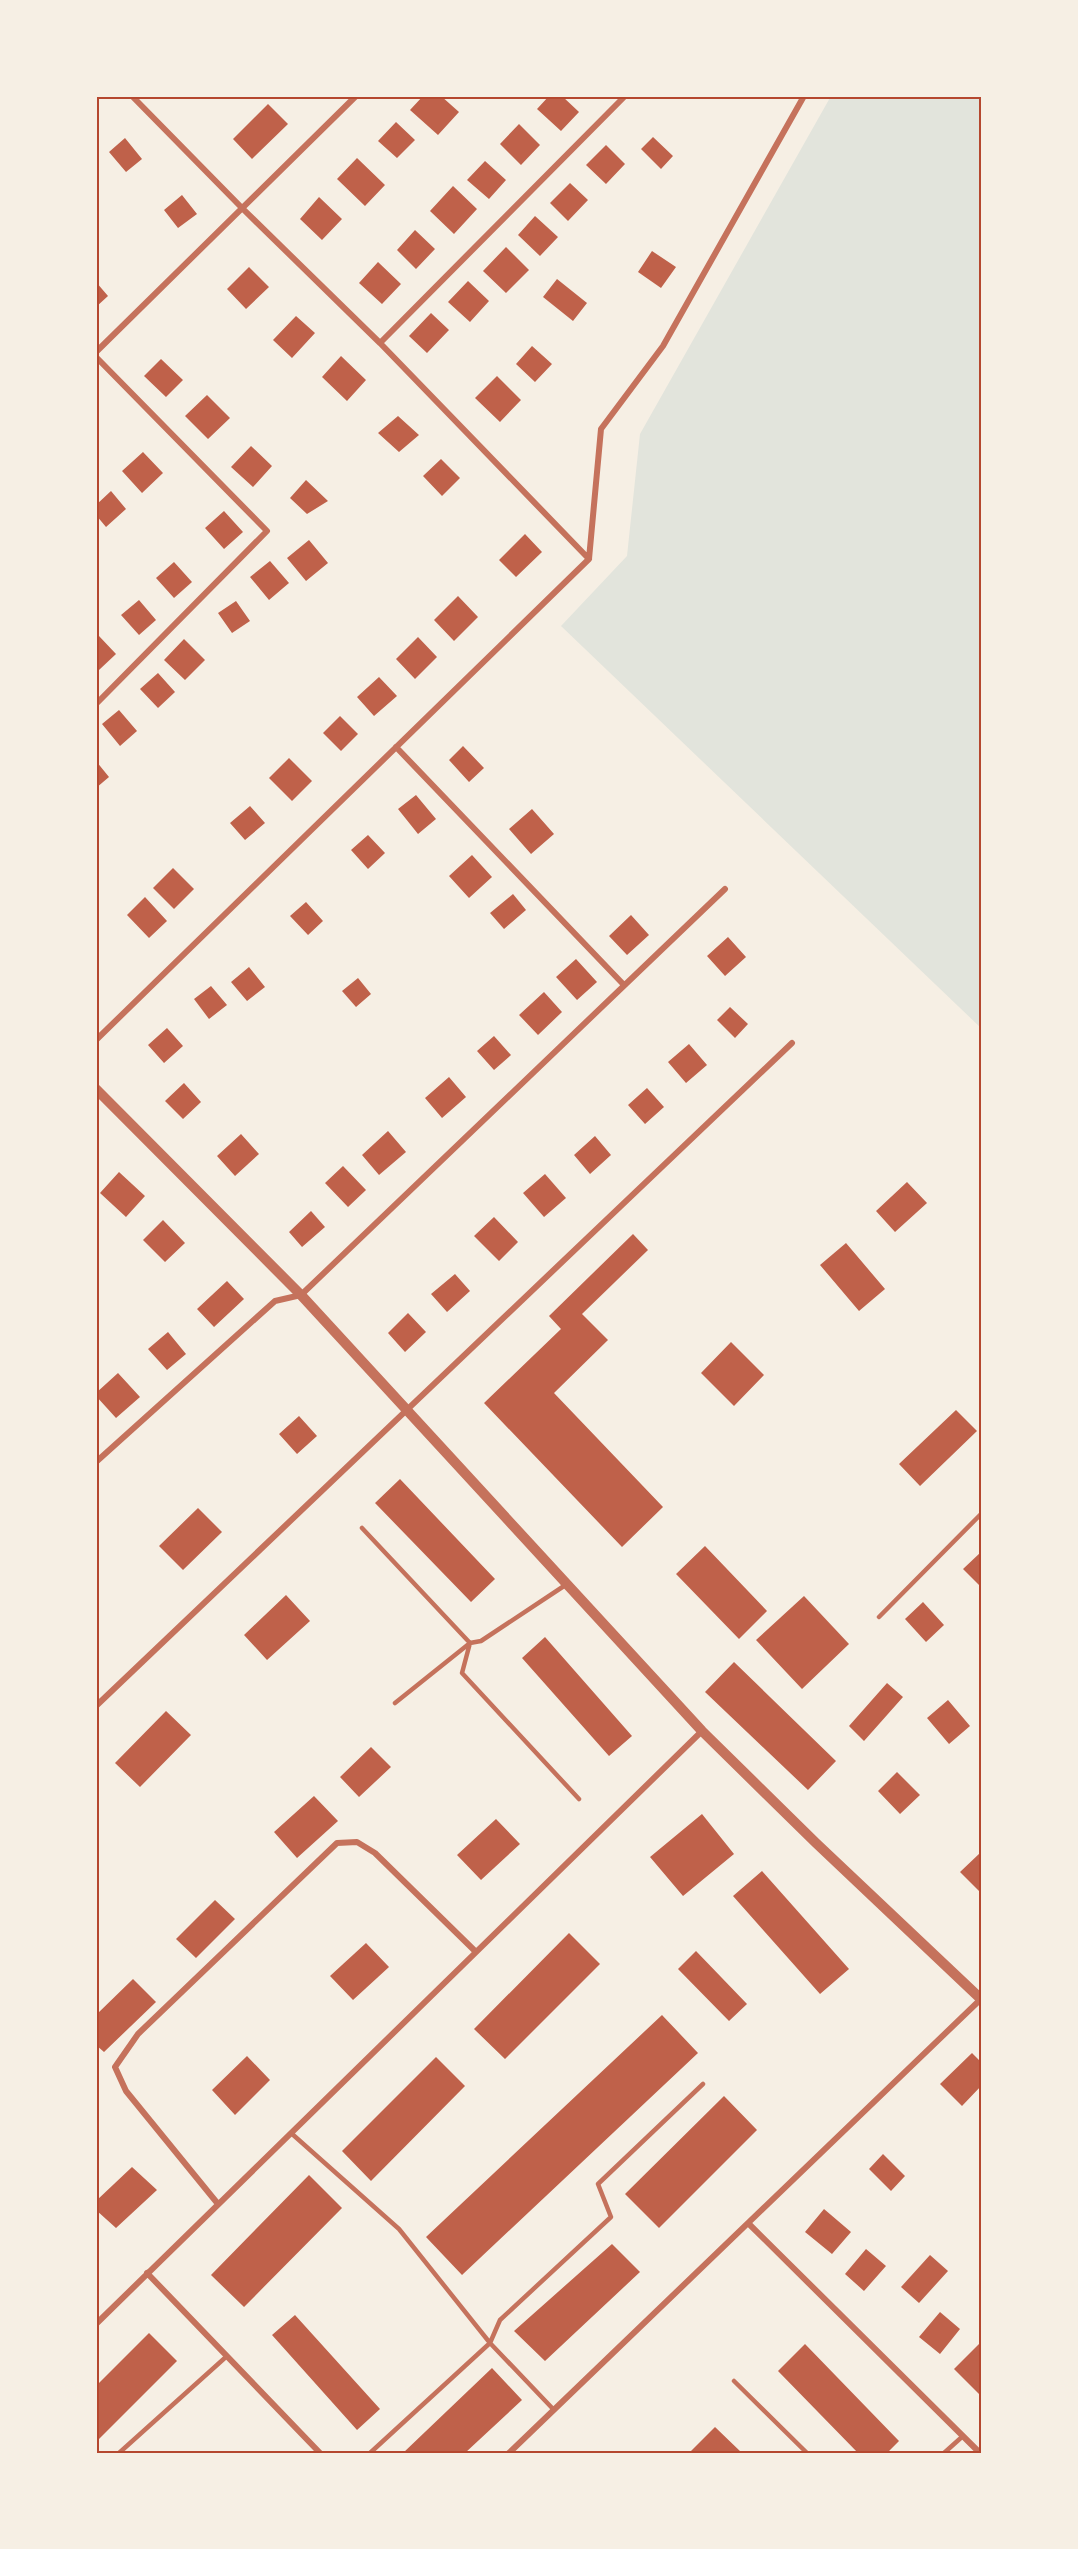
<svg xmlns="http://www.w3.org/2000/svg" width="1078" height="2549" viewBox="0 0 1078 2549" font-family="Commissioner,sans-serif">
<style>
.green{fill:#e2e4dc}
.building{fill:#bf614a}
.lines{fill:none;stroke-linecap:round;stroke-linejoin:round}
.service{stroke:#c5725c;stroke-width:4.5}
.minor{stroke:#c5725c;stroke-width:6}
.tertiary{stroke:#c5725c;stroke-width:10}
.neatline{fill:none;stroke:#b5482f;stroke-width:2}
</style>
<rect width="100%" height="100%" fill="#f6efe4"/>
<path class="green" d="M831,96H982V1029L561,626L627,556L640,434Z"/>
<path class="building" d="M423,96H441L459,112L438,135L410,110Z
M549,96H562L579,112L561,131L537,109Z
M268,104L288,124L252,159L233,139Z
M396,122L415,140L397,158L378,141Z
M519,124L540,145L521,165L500,144Z
M653,137L673,156L661,169L641,149Z
M125,138L142,159L126,172L109,152Z
M606,145L625,164L606,184L586,165Z
M357,158L385,185L365,206L337,179Z
M485,161L506,180L489,199L467,180Z
M570,183L588,200L568,221L550,203Z
M453,186L477,209L454,234L430,211Z
M182,195L197,214L178,228L164,210Z
M319,197L342,219L322,240L300,219Z
M535,216L558,237L540,256L518,235Z
M415,230L435,249L416,269L397,250Z
M506,247L529,270L506,293L483,271Z
M652,251L676,267L661,288L638,272Z
M378,262L401,284L382,304L359,283Z
M249,267L269,287L246,309L227,289Z
M557,279L587,303L573,321L543,297Z
M468,281L489,301L470,322L448,302Z
M96,282L108,296L96,307Z
M431,313L449,330L427,353L409,336Z
M296,316L315,333L292,358L273,340Z
M532,346L552,364L535,382L516,364Z
M341,356L366,380L347,401L322,377Z
M161,359L183,380L166,397L144,376Z
M497,376L521,400L500,422L475,398Z
M207,395L230,418L208,439L185,416Z
M398,416L419,435L399,452L378,433Z
M251,446L272,466L253,487L231,467Z
M143,452L163,473L142,493L122,471Z
M441,459L460,478L442,496L423,476Z
M306,480L328,501L307,514L290,498Z
M111,491L126,509L106,527L96,515V505Z
M224,511L243,532L224,549L205,528Z
M525,534L542,552L516,577L499,560Z
M309,540L328,563L306,581L287,558Z
M270,561L289,583L269,600L250,577Z
M174,562L192,582L174,598L156,578Z
M458,596L478,617L454,641L434,620Z
M139,600L156,620L139,635L121,615Z
M236,601L250,621L232,633L218,613Z
M99,636L116,654L99,670L96,667V639Z
M418,637L437,657L415,679L396,659Z
M184,639L205,660L185,680L164,660Z
M158,673L175,692L158,708L140,689Z
M379,677L397,696L374,716L357,697Z
M119,710L137,731L120,746L102,724Z
M340,716L358,734L341,751L323,733Z
M463,746L484,768L469,782L449,760Z
M289,758L312,781L292,801L269,778Z
M96,761L109,777L96,788Z
M416,795L436,819L418,834L398,809Z
M250,806L265,823L245,840L230,823Z
M532,809L554,834L531,854L509,829Z
M368,835L385,853L368,869L351,850Z
M472,855L492,877L469,898L449,876Z
M173,868L194,889L174,909L153,888Z
M513,894L526,910L504,929L490,913Z
M145,897L167,921L149,938L127,915Z
M306,902L323,921L308,935L290,916Z
M631,915L649,935L627,955L609,936Z
M728,937L746,957L725,976L707,956Z
M576,959L597,982L577,1000L556,977Z
M249,967L265,987L247,1001L231,982Z
M358,978L371,994L356,1007L342,991Z
M211,986L227,1005L209,1019L194,999Z
M544,992L562,1012L538,1035L519,1015Z
M730,1007L748,1024L735,1038L717,1020Z
M167,1028L183,1046L164,1063L148,1045Z
M494,1036L511,1055L494,1070L477,1051Z
M689,1044L707,1065L686,1083L668,1062Z
M449,1077L466,1097L442,1118L425,1098Z
M184,1083L201,1102L183,1119L165,1101Z
M647,1088L664,1107L645,1124L628,1105Z
M388,1131L406,1152L379,1175L362,1155Z
M241,1134L259,1154L235,1176L217,1156Z
M595,1136L611,1155L590,1174L574,1155Z
M343,1166L366,1190L348,1207L325,1183Z
M119,1172L145,1196L126,1217L100,1193Z
M545,1174L566,1198L544,1217L523,1193Z
M907,1182L927,1203L895,1232L876,1211Z
M311,1211L325,1227L302,1247L289,1232Z
M494,1217L518,1242L499,1261L474,1236Z
M163,1220L185,1243L165,1262L143,1240Z
M633,1234L648,1250L582,1314L608,1340L554,1393L663,1507L622,1547L484,1403L561,1329L549,1316Z
M846,1243L885,1289L859,1311L820,1265Z
M455,1274L470,1291L447,1312L431,1294Z
M227,1281L244,1299L214,1327L197,1309Z
M408,1313L426,1332L405,1352L388,1333Z
M168,1332L186,1354L167,1370L148,1349Z
M731,1342L764,1375L734,1406L701,1373Z
M118,1373L140,1397L116,1418L96,1396V1393Z
M956,1410L977,1431L920,1486L899,1464Z
M299,1416L317,1436L297,1454L279,1434Z
M400,1479L495,1579L471,1602L375,1503Z
M198,1508L222,1532L183,1570L159,1546Z
M705,1546L767,1611L739,1639L676,1574Z
M981,1552L982,1553V1588L963,1569Z
M286,1595L310,1621L267,1660L244,1635Z
M804,1596L849,1644L802,1689L756,1640Z
M923,1602L944,1625L926,1642L905,1619Z
M545,1637L632,1736L609,1756L522,1658Z
M734,1662L836,1761L808,1790L705,1692Z
M887,1683L903,1697L864,1741L849,1726Z
M948,1700L970,1726L949,1744L927,1718Z
M166,1711L191,1735L140,1787L115,1763Z
M371,1747L391,1767L359,1797L340,1777Z
M897,1772L920,1795L900,1814L878,1791Z
M314,1796L338,1821L297,1858L274,1832Z
M702,1814L734,1854L683,1896L650,1857Z
M496,1819L520,1844L481,1880L457,1855Z
M980,1853L982,1856V1894L960,1872Z
M762,1871L849,1969L820,1994L733,1896Z
M215,1900L235,1919L196,1958L176,1939Z
M569,1933L600,1964L505,2059L474,2029Z
M366,1943L389,1967L353,2000L330,1976Z
M696,1951L747,2004L729,2021L678,1969Z
M133,1979L156,2002L104,2052L96,2045V2015Z
M662,2015L698,2053L462,2275L426,2237Z
M972,2053L982,2063V2085L962,2106L940,2084Z
M247,2056L270,2080L235,2115L212,2090Z
M436,2057L465,2086L371,2181L342,2151Z
M724,2096L757,2130L659,2228L625,2194Z
M883,2154L905,2176L891,2191L869,2169Z
M132,2167L157,2190L116,2228L96,2210V2201Z
M309,2175L342,2208L244,2307L211,2275Z
M824,2209L851,2232L832,2254L805,2232Z
M612,2244L640,2272L545,2361L514,2331Z
M866,2249L886,2266L864,2291L845,2274Z
M930,2255L948,2271L919,2303L901,2287Z
M940,2312L960,2329L940,2354L919,2337Z
M295,2315L380,2409L357,2430L272,2335Z
M149,2333L177,2361L96,2442V2386Z
M805,2344L899,2441L887,2453H858L778,2371Z
M979,2344L982,2347V2391L979,2394L954,2369Z
M492,2368L522,2400L465,2453H403Z
M715,2427L742,2453H689Z"/>
<g class="lines">
<path class="service" d="M362,1528L470,1643L481,1641L567,1584
M879,1617L982,1513
M470,1643L462,1673L579,1799
M395,1703L470,1643
M291,2133L399,2229L490,2343L500,2320L611,2217L598,2184L703,2084
M734,2381L807,2453
M119,2453L227,2356
M370,2453L490,2343L554,2410
M944,2453L963,2436"/>
<path class="minor" d="M132,96L243,209L380,343L589,559
M380,343L625,96
M96,352L356,96
M96,357L267,531L96,704
M396,747L624,985
M96,1040L589,559L601,429L663,346L804,96
M96,1462L275,1301L301,1295L725,889
M96,1706L792,1043
M218,2204L126,2091L115,2067L138,2034L337,1843L357,1842L375,1853L475,1951
M748,2223L980,2453
M147,2273L320,2453
M96,2324L702,1731
M509,2453L982,1998"/>
<path class="tertiary" d="M96,1089L301,1295L702,1731L816,1843L982,2000"/>
</g>
<rect width="1078" height="2549" fill="none" stroke="#f6efe4" stroke-width="195"/>
<rect x="98" y="98" width="882" height="2354" class="neatline"/>
</svg>
